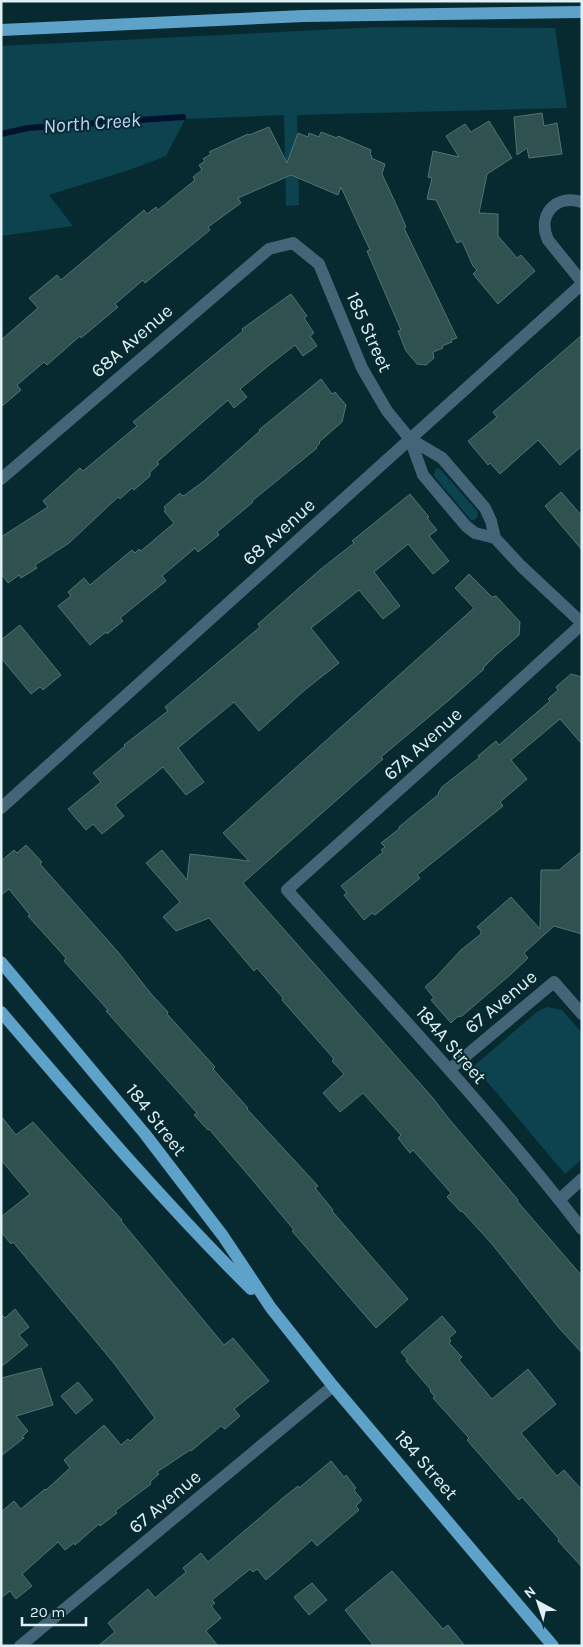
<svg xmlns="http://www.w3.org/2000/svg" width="583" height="1647" viewBox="0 0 583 1647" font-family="Karla,sans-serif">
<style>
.green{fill:#0c434e}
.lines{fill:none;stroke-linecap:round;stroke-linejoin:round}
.stream{stroke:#01122f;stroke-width:6}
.building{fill:#2f5251;stroke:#507473}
.minor{stroke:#446477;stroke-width:12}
.major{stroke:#5ea2c9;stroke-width:12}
.labels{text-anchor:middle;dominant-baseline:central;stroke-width:4;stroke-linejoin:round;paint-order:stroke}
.street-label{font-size:19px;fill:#def0f4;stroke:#072a31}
.water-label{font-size:20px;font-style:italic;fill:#bbd3f6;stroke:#072a31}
</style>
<rect width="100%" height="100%" fill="#072a31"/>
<path class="green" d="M380,27L555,28L567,108L297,115L299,205L286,206L284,115L185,119L166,156L129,170L49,195L73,226L1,236V46Z
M438,468L441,470L478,512L477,518L474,520H471L434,476L435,469Z
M548,1007L562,1010L582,1033V1159L565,1174L474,1066L538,1011Z"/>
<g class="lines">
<path class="stream" d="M1,134L28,128L183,117"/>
</g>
<path class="building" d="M542,113L544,126L557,123L562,154L529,158L527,148L517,155L514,117Z
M489,121L512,158L487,174L479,213L498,214V236L517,258L521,255L535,271L498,304L473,274L477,270L473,266L462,241L457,243L436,200L427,199L432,178L428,177L433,151L459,157L446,136L465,124L471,132Z
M269,127L287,163L298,133L308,137L309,133L319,137L321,132L337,138L338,136L371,150L370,155L372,156L371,158L385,164L382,174L400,213L406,227L404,228L457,338L451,340L452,342L442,346L443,348L433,352L434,358L426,365L417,364L406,351L398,331L401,330L367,251L370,250L341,187L338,195L291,175L238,198L241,203L208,227L210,230L145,283L143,280L115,304L118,307L81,338L80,336L47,365L44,362L17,385L21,390L1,407V340L38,308L29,298L57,275L61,280L144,210L147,214L156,207L158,210L195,180L193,177L202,170L199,165L205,161L203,159L211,154L209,152L248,134L249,135Z
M291,294L307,316L304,318L314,333L310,336L317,346L303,356L295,345L268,366L240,389L247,397L234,408L228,400L157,462L159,464L150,472V476L134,490L132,488L120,499L118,497L69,543L35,565L37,568L21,578L19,575L8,583L1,573V537L48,507L43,501L80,468L83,471L137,426L133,422L243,331L242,329Z
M582,335V446L560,465L538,440L500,474L490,463L488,465L468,441L497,417L493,412Z
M321,379L332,394L335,392L346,405L342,422L319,442L320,443L316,447L317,448L252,501L253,502L217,532L219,535L198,552L195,548L162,576L166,581L120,618L123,621L107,634L106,632L90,645L58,606L71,596L68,592L84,578L90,585L132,550L135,553L139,549L141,551L174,523L164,511L166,510L164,507L180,493L182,496L185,495L204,481L260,431L259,430Z
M561,492L582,516V550L545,506Z
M410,494L429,517L427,518L437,530L429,536L449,561L433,574L408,544L374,572L400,606L383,619L359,590L311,628L339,663L306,689L259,731L234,702L178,748L204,782L186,795L163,767L115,805L124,816L102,834L93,824L86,830L68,809L101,782L93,773L125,746L124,745L168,711L165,707L260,627L258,624L321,569L354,543L352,541Z
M469,574L492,597L496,596L520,622L519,635L496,655L483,668L484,669L449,700L381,757L383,759L243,883L432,1097L449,1119L518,1200L517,1201L582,1276V1353L559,1328L492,1244L462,1211L461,1212L447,1197L451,1193L413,1150L410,1153L398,1138L401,1135L363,1093L340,1112L323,1093L344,1074L332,1061L334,1059L282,1000L283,998L257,968L254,971L209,918L176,931L163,917L180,902L146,863L162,850L187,880L190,854L249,861L223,833L474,608L455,588Z
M20,625L61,675L43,690L40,687L31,694L1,658V640Z
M571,674L582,677V744L560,719L511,760L527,779L500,802L503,806L417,875L420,878L375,915L372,913L364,920L344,895L347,893L341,886L383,852L381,850L385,847L381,843L399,829V827L439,794L438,793L442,787L480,757L478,756L496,741L499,745L550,701L548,699L558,690L556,687Z
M26,845L42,862L40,864L118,952L152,995L168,1012L167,1014L215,1067L213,1069L248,1108L247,1109L318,1186L315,1188L333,1210L332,1211L408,1299L376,1328L292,1231L294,1230L250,1177L209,1129L208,1130L194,1115L197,1113L106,1011L108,1010L64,961L66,958L28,916L30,915L9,889L1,895V861L14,850L17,853Z
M582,851V934L554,926L524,953L528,958L510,975L462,1016L457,1017L451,1023L431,1000L434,998L425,987L436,977L461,950L481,934V931L477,927L511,897L540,929L541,870H559Z
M1,1116L16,1135L33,1122L122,1220L121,1221L224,1345L233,1338L269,1381L234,1409L240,1416L225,1429L221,1426L191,1451L190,1450L157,1472L159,1474L150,1482L151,1484L115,1511L117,1513L100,1526L99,1524L75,1545L74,1543L65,1550L58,1542L22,1574L32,1586L16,1599L10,1591L1,1598V1512L14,1501L21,1509L45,1489L46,1490L70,1468L64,1460L104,1425L121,1445L128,1439L130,1441L155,1418L113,1362L13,1242L11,1244L1,1232V1217L30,1194L1,1160Z
M15,1309L29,1327L19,1335L28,1345L1,1367V1314L5,1318Z
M442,1316L456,1332L449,1338L451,1341L449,1343L462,1357L459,1360L492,1399L528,1369L556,1404L521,1433L557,1476L564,1470L582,1490V1567L558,1541L559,1539L522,1497L519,1500L467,1440L469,1438L433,1398L435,1397L430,1391L431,1390L406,1361L407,1359L401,1352Z
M41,1368L53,1405L16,1416L28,1431L22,1437L24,1438L1,1456V1378Z
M78,1382L93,1400L76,1414L61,1396Z
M331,1461L344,1477L346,1475L356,1488L354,1490L362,1500L356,1506L359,1510L317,1546L312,1540L266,1580L257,1569L253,1572L250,1569L212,1600L215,1603L211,1606L221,1618L206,1631L218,1646H98L115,1632L108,1623L148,1589L155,1598L186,1572L183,1568L201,1553L208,1562L284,1497L298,1486L299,1488Z
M392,1571L443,1629L448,1625L465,1646H374L345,1610Z
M312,1583L327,1600L309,1615L294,1597Z"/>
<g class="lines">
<path class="minor" d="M582,202C555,194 537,215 548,240L582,282
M410,439L442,458L485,508L491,521L495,538
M1,479L269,249L293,243L319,264L362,368L387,411L410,439L423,475L466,526L475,533L495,538
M495,538L521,566L582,623
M582,624L457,738L287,890C387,1001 490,1110 582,1229
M1,808L582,284
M449,1070L554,982L582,1014
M559,1200L582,1179
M20,1646L333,1386"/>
<path class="major" d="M1,30L304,16L582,12
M1,962L145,1134L223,1236L271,1308L333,1386L553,1646
M1,1012C82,1106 162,1201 251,1289"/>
</g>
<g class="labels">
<g class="street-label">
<text transform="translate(369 332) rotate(66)">185 Street</text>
<text transform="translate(132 341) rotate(-41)">68A Avenue</text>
<text transform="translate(279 532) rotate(-42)">68 Avenue</text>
<text transform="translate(423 744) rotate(-42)">67A Avenue</text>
<text transform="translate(501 1002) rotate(-40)">67 Avenue</text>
<text transform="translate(451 1045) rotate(49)">184A Street</text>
<text transform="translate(156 1120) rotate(52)">184 Street</text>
<text transform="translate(426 1465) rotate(49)">184 Street</text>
<text transform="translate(165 1502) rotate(-40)">67 Avenue</text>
</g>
<g class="water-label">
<text transform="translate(92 123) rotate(-4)">North Creek</text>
</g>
</g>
<rect width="583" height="1647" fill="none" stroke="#def0f4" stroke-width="5"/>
<g transform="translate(538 1602) rotate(320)" stroke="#072a31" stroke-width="4" paint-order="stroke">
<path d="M0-4L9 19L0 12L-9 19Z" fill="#def0f4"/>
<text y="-8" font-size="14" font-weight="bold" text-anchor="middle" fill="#def0f4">N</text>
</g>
<path d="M22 1617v8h64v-8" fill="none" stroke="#def0f4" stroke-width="2.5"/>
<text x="30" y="1617" font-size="15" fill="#def0f4" stroke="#072a31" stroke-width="4" paint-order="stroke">20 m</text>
</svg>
